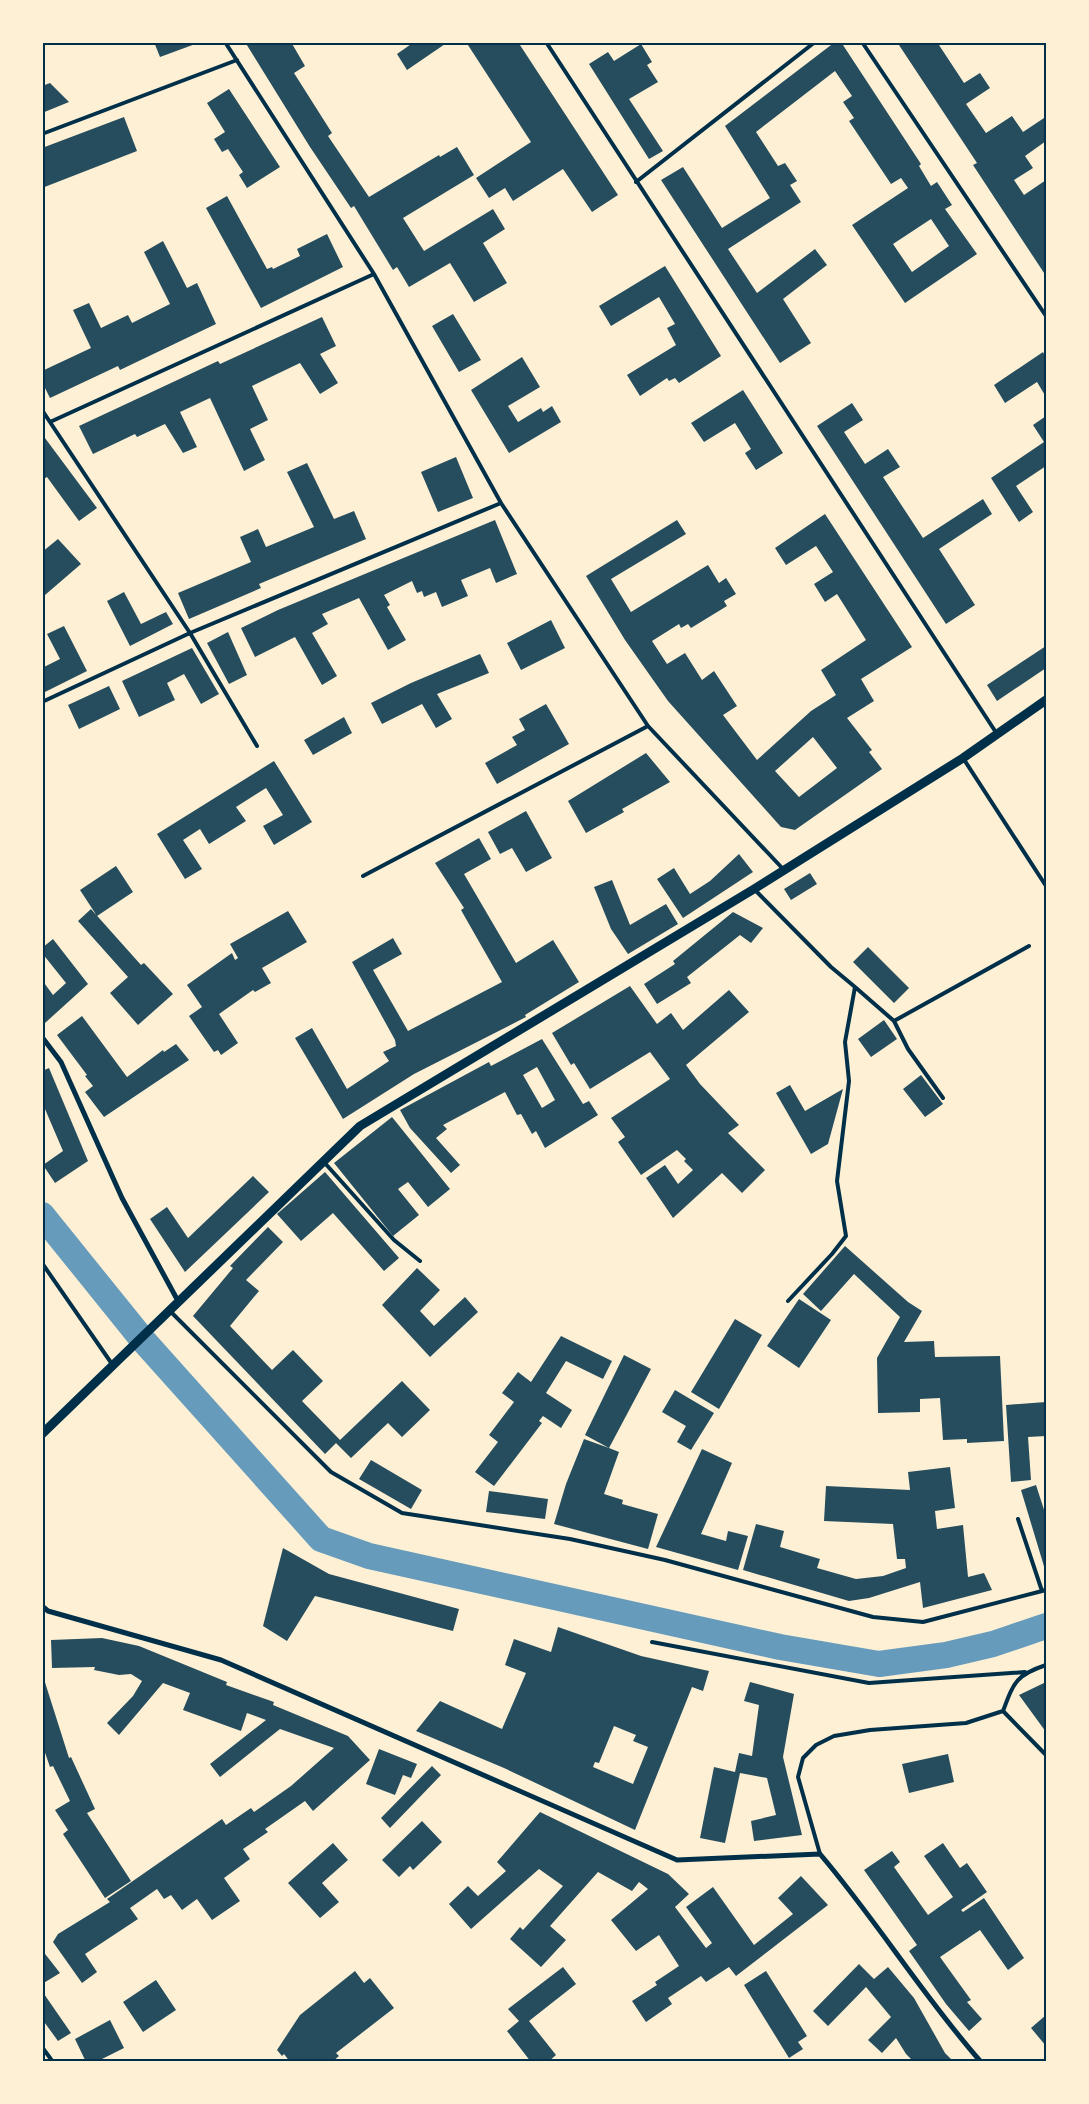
<svg xmlns="http://www.w3.org/2000/svg" width="1089" height="2104" viewBox="0 0 1089 2104" font-family="Poppins,sans-serif">
<style>
.lines{fill:none;stroke-linecap:round;stroke-linejoin:round}
.canal{stroke:#669bbc;stroke-width:26}
.building{fill:#264d5e;fill-rule:evenodd}
.service{stroke:#003049;stroke-width:4}
.minor{stroke:#003049;stroke-width:5}
.tertiary{stroke:#003049;stroke-width:9}
.neatline{fill:none;stroke:#003049;stroke-width:2}
</style>
<rect width="100%" height="100%" fill="#fdf0d5"/>
<g class="lines">
<path class="canal" d="M42,1215L142,1339L321,1539L369,1556L780,1647L879,1664L946,1655L993,1644L1046,1626"/>
</g>
<path class="building" d="M154,42H198V43L160,57Z
M245,42H291L305,66L294,73L332,133L328,136L369,197L439,155L440,157L457,147L474,175L403,218L424,251L493,209L505,229L483,243L507,283L474,302L450,263L409,287L397,267L393,270L354,206L351,208L310,147Z
M414,42H448L407,70L397,54Z
M466,42H518L618,195L592,212L563,169L513,201L505,188L489,198L476,178L531,142Z
M835,42H841L921,164L919,166L931,186L937,182L952,205L945,209L977,254L905,303L852,225L908,188L901,178L891,184L849,121L854,118L843,102L852,96L835,71L756,132L778,166L785,163L797,181L790,185L801,202L728,249L757,293L815,249L827,265L783,299L811,343L780,363L661,180L683,167L722,228L770,198L725,126ZM931,219L949,246L912,272L893,244Z
M897,42H937L964,83L980,73L990,88L966,104L986,133L1012,116L1023,132L1044,118L1046,122V141L1025,156L1033,168L1014,180L1024,195L1046,180V276L973,165L977,163Z
M641,44L652,62L647,65L658,82L629,99L663,151L649,159L589,64L608,52L614,61Z
M50,83L69,102L42,113V86Z
M229,89L280,167L247,188L239,175L243,172L228,149L222,152L214,139L225,132L207,103Z
M124,117L137,151L42,188V148Z
M227,196L267,269L272,267L273,269L300,256L297,249L327,234L343,267L261,308L206,208Z
M163,241L187,288L197,283L216,324L120,370L118,366L50,398L42,382V371L91,348L73,310L89,303L101,328L128,315L132,323L170,304L144,252Z
M665,266L721,356L679,383L675,378L669,381L667,378L640,396L627,375L676,345L667,328L675,324L659,297L611,326L599,306Z
M453,314L481,360L459,372L432,326Z
M322,317L336,346L320,354L338,383L320,394L300,363L252,386L268,420L250,429L265,460L244,471L210,398L180,412L197,447L183,453L165,424L137,437L135,434L93,454L79,426L218,361L220,364Z
M1043,352L1046,358V397L1037,382L1005,403L994,385Z
M522,357L540,387L508,406L518,422L541,408L543,412L552,406L561,422L509,453L471,390Z
M743,390L783,453L756,470L745,453L751,449L735,423L704,442L691,423Z
M852,403L863,420L844,432L865,464L888,449L900,467L883,477L923,538L983,499L992,514L939,549L975,605L946,624L817,426Z
M1046,416V466L1016,486L1033,512L1019,522L991,478L1044,442L1033,425Z
M42,434L97,508L79,521L47,477L42,480Z
M456,457L473,498L438,512L421,472Z
M307,463L334,519L354,511L366,539L259,584L261,588L189,619L178,593L251,562L240,537L258,529L266,547L314,527L287,472Z
M825,514L912,647L861,679L874,701L847,718L872,750L869,752L882,769L795,830L781,827L668,701L625,640L586,576L677,520L686,534L611,579L631,612L708,565L719,583L726,578L736,594L724,601L727,606L691,628L688,624L681,628L679,624L652,641L667,664L685,653L702,680L714,671L737,706L723,715L757,760L811,711L836,695L821,670L866,640L837,594L825,602L814,584L833,572L816,546L786,565L775,548ZM813,737L837,768L799,797L775,771Z
M495,520L517,574L496,583L490,568L461,580L468,596L442,607L436,592L424,597L422,591L417,593L412,581L384,595L390,605L387,607L406,640L388,650L359,598L322,614L328,624L312,633L337,676L322,685L295,637L255,657L241,628L278,610Z
M58,539L81,564L45,595L42,592V552Z
M124,592L141,624L166,612L173,624L130,646L107,601Z
M551,620L565,648L521,670L507,643Z
M64,626L87,671L45,692L42,687V668L60,659L47,634Z
M228,632L247,675L229,684L207,643Z
M1046,646V668L997,701L987,685Z
M192,648L219,694L201,704L184,674L167,683L175,700L139,717L122,681Z
M480,654L489,673L437,694L452,719L436,728L422,704L382,724L371,703L411,683Z
M109,686L120,709L79,729L68,705Z
M546,704L569,744L497,784L485,763L517,745L512,737L525,730L519,719Z
M344,717L352,733L313,755L304,740Z
M646,753L670,782L622,809L624,812L586,833L568,801Z
M274,761L312,822L274,845L263,826L283,815L266,788L236,807L246,821L209,844L200,829L183,840L202,869L185,879L157,834Z
M526,811L552,858L526,872L512,848L500,854L488,832Z
M479,838L491,859L464,874L516,963L553,940L579,982L525,1015L526,1017L414,1074L343,1119L295,1038L312,1028L347,1089L389,1061L383,1052L396,1046L395,1040L352,962L393,938L402,954L373,970L408,1031L502,982L461,910L464,908L435,863Z
M739,854L753,872L683,918L657,879L674,868L690,894L710,881Z
M116,866L133,892L97,916L80,890Z
M810,873L817,884L791,900L784,889Z
M612,880L630,925L666,904L678,924L628,954L611,929L594,887Z
M91,909L141,965L144,963L173,994L138,1025L110,993L128,977L78,921Z
M288,911L307,942L262,968L271,983L255,992L253,990L219,1014L238,1043L221,1055L218,1050L214,1052L189,1016L202,1007L187,985L232,953L235,960L238,958L230,944Z
M733,912L763,928L751,943L740,935L687,977L691,983L657,1004L644,984L675,964L673,961Z
M53,939L88,984L45,1023L42,1020V980L53,995L66,983L42,953V948Z
M868,947L909,988L894,1003L853,962Z
M630,986L657,1024L671,1013L683,1030L729,990L749,1012L686,1065L700,1084L739,1125L728,1133L765,1170L742,1193L722,1173L673,1218L646,1178L665,1165L678,1184L693,1170L684,1161L686,1159L677,1150L641,1175L618,1142L625,1137L611,1118L670,1079L650,1052L590,1089L574,1063L571,1065L552,1033Z
M82,1016L127,1077L163,1050L164,1052L176,1044L189,1060L104,1117L85,1092L93,1086L85,1076L87,1075L57,1035Z
M884,1020L897,1039L871,1057L858,1039Z
M542,1039L583,1104L589,1101L598,1115L545,1148L536,1131L532,1134L521,1114L517,1115L505,1092L443,1125L447,1129L436,1138L460,1165L451,1173L410,1128L400,1110L489,1062L491,1066ZM537,1067L555,1100L542,1108L523,1075Z
M49,1068L88,1161L55,1183L43,1165L63,1151L45,1109L42,1111V1071Z
M921,1075L943,1104L925,1117L903,1089Z
M790,1085L805,1111L843,1089L828,1144L811,1154L776,1093Z
M392,1117L450,1189L428,1207L408,1182L398,1189L419,1215L393,1236L334,1163Z
M325,1172L399,1258L384,1271L333,1213L301,1241L277,1214Z
M253,1176L269,1192L185,1272L150,1219L167,1207L188,1238Z
M268,1227L283,1242L246,1280L259,1291L230,1326L272,1370L293,1350L323,1381L302,1401L340,1440L402,1381L430,1410L402,1437L388,1423L351,1458L336,1443L325,1454L193,1316L233,1268L230,1266Z
M845,1246L908,1302L922,1311L904,1342L934,1341L935,1357L1000,1356L1004,1441L967,1443V1439L943,1440L940,1398L920,1399V1412L878,1413L877,1358L900,1317L854,1274L821,1311L803,1294Z
M417,1268L440,1290L420,1311L434,1326L465,1297L478,1312L430,1357L382,1305Z
M799,1299L831,1320L799,1368L767,1346Z
M735,1319L762,1335L719,1409L691,1392Z
M561,1336L612,1361L603,1379L566,1361L546,1393L572,1410L561,1428L543,1416L539,1421L542,1423L494,1486L475,1472L498,1442L489,1435L514,1402L502,1393L518,1372L531,1382Z
M624,1355L651,1369L609,1448L619,1452L604,1494L623,1500L622,1504L658,1514L648,1549L554,1524L566,1484L584,1439L609,1448L585,1435Z
M675,1390L714,1413L691,1450L677,1442L686,1426L662,1412Z
M1046,1402V1436L1028,1437L1031,1480L1011,1482L1006,1405Z
M702,1449L732,1463L701,1534L726,1541L728,1531L748,1536L738,1570L656,1547Z
M371,1460L422,1490L411,1509L359,1479Z
M950,1467L955,1508L935,1511L937,1529L963,1525L968,1577L984,1573L992,1590L923,1608L920,1582L869,1598L849,1601L743,1570L756,1524L784,1531L780,1547L820,1559L817,1568L856,1579L883,1576L906,1568L905,1559H897L893,1524L824,1521L826,1486L910,1490L908,1472Z
M1036,1485L1046,1516V1573L1021,1490Z
M489,1491L548,1499L545,1519L486,1512Z
M283,1548L329,1574L459,1609L453,1631L315,1596L287,1641L263,1626Z
M558,1627L641,1656L709,1671L703,1691L692,1687L635,1830L504,1768L416,1731L440,1701L502,1729L526,1673L505,1665L514,1639L551,1652ZM614,1726L636,1735L633,1741L648,1747L633,1784L593,1767L595,1762L599,1763Z
M102,1638L139,1646L227,1682L226,1685L274,1702L273,1705L348,1736L370,1760L313,1811L305,1801L265,1829L268,1832L243,1849L250,1859L224,1878L240,1901L212,1920L197,1899L182,1910L171,1895L164,1899L157,1889L130,1908L138,1919L85,1954L97,1972L82,1983L53,1942L58,1934L110,1902L107,1899L222,1819L226,1825L251,1808L254,1812L291,1786L334,1748L280,1729L220,1777L210,1764L266,1720L247,1713L241,1731L183,1710L190,1693L163,1683L119,1735L107,1723L133,1696L142,1681L131,1674L119,1675L94,1670L95,1667L52,1668L51,1640Z
M43,1676L69,1758L71,1757L95,1809L87,1813L131,1881L105,1898L63,1834L68,1830L55,1810L70,1801L53,1766L50,1767L42,1744Z
M750,1682L794,1694L783,1757L802,1835L754,1841L751,1821L776,1815L767,1778L740,1773L725,1843L700,1838L714,1767L735,1772L739,1753L752,1756L759,1705L744,1701Z
M1046,1682V1732L1019,1695Z
M379,1749L417,1764L411,1778L403,1775L395,1795L366,1784Z
M948,1754L954,1782L909,1793L902,1764Z
M432,1766L441,1775L390,1828L381,1818Z
M540,1812L668,1874L689,1894L675,1907L706,1948L712,1943L686,1907L713,1887L754,1945L793,1914L778,1898L801,1876L828,1905L736,1976L729,1967L706,1982L701,1976L668,1998L672,2004L646,2022L632,2001L657,1985L655,1982L679,1966L659,1935L636,1951L611,1920L648,1889L639,1882L632,1891L598,1872L550,1926L566,1940L541,1967L510,1939L520,1927L523,1930L563,1886L539,1869L471,1929L449,1904L468,1886L478,1896L506,1871L497,1862Z
M422,1821L442,1842L413,1870L410,1866L399,1877L382,1860Z
M333,1843L348,1860L322,1883L339,1902L320,1918L288,1883Z
M943,1843L960,1868L967,1863L987,1892L961,1910L963,1912L984,1898L1024,1958L1008,1970L980,1930L940,1957L971,2000L967,2002L982,2019L969,2031L946,2004L909,1951L917,1945L864,1870L892,1851L900,1862L894,1867L928,1915L953,1897L924,1856Z
M42,1950L60,1973L42,1984Z
M859,1964L874,1979L888,1967L914,1998L945,2053L954,2062H914L906,2054L896,2038L882,2053L868,2040L891,2017L866,1987L828,2026L813,2011Z
M563,1967L576,1984L529,2021L556,2055L548,2062H531L507,2031L519,2021L508,2009Z
M355,1971L364,1983L370,1978L394,2008L336,2053L339,2056L332,2062H290L284,2054L282,2056L277,2050L300,2015Z
M766,1971L807,2036L798,2042L803,2049L789,2058L744,1985Z
M156,1980L176,2010L143,2032L123,2002Z
M42,1991L71,2033L58,2041L42,2019Z
M1046,2015V2046L1031,2028Z
M110,2020L124,2048L102,2059L103,2062H86L75,2039Z"/>
<g class="lines">
<path class="service" d="M225,42L374,274L501,503L648,726L784,870
M546,42L997,734
M862,42L1046,316
M42,134L237,60
M636,182L815,42
M42,410L190,633L257,746
M50,422L374,274
M42,702L190,633L501,503
M963,758L1046,886
M363,876L648,726
M754,889L831,967L855,987L845,1042L849,1081L837,1181L846,1236L832,1254L788,1301
M855,987L894,1021L1029,946
M894,1021L908,1049L943,1098
M323,1161L394,1240L420,1261
M42,1263L112,1364
M170,1311L331,1472L402,1513L570,1539L665,1560L873,1617L923,1622L1046,1590
M1018,1519L1042,1591
M652,1642L869,1683L1025,1672
M1003,1711L1046,1755
M820,1854L798,1777L803,1758L816,1745L834,1736L870,1730L966,1723L1003,1711C1014,1682 1016,1675 1046,1665
M42,2047L53,2062"/>
<path class="minor" d="M42,1037L61,1062L122,1198L178,1301
M42,1606L48,1611L221,1660L677,1860L820,1854C877,1921 923,1996 981,2062"/>
<path class="tertiary" d="M42,1434L360,1126L754,889L963,758L1046,700"/>
</g>
<rect width="1089" height="2104" fill="none" stroke="#fdf0d5" stroke-width="88"/>
<rect x="44" y="44" width="1001" height="2016" class="neatline"/>
</svg>
